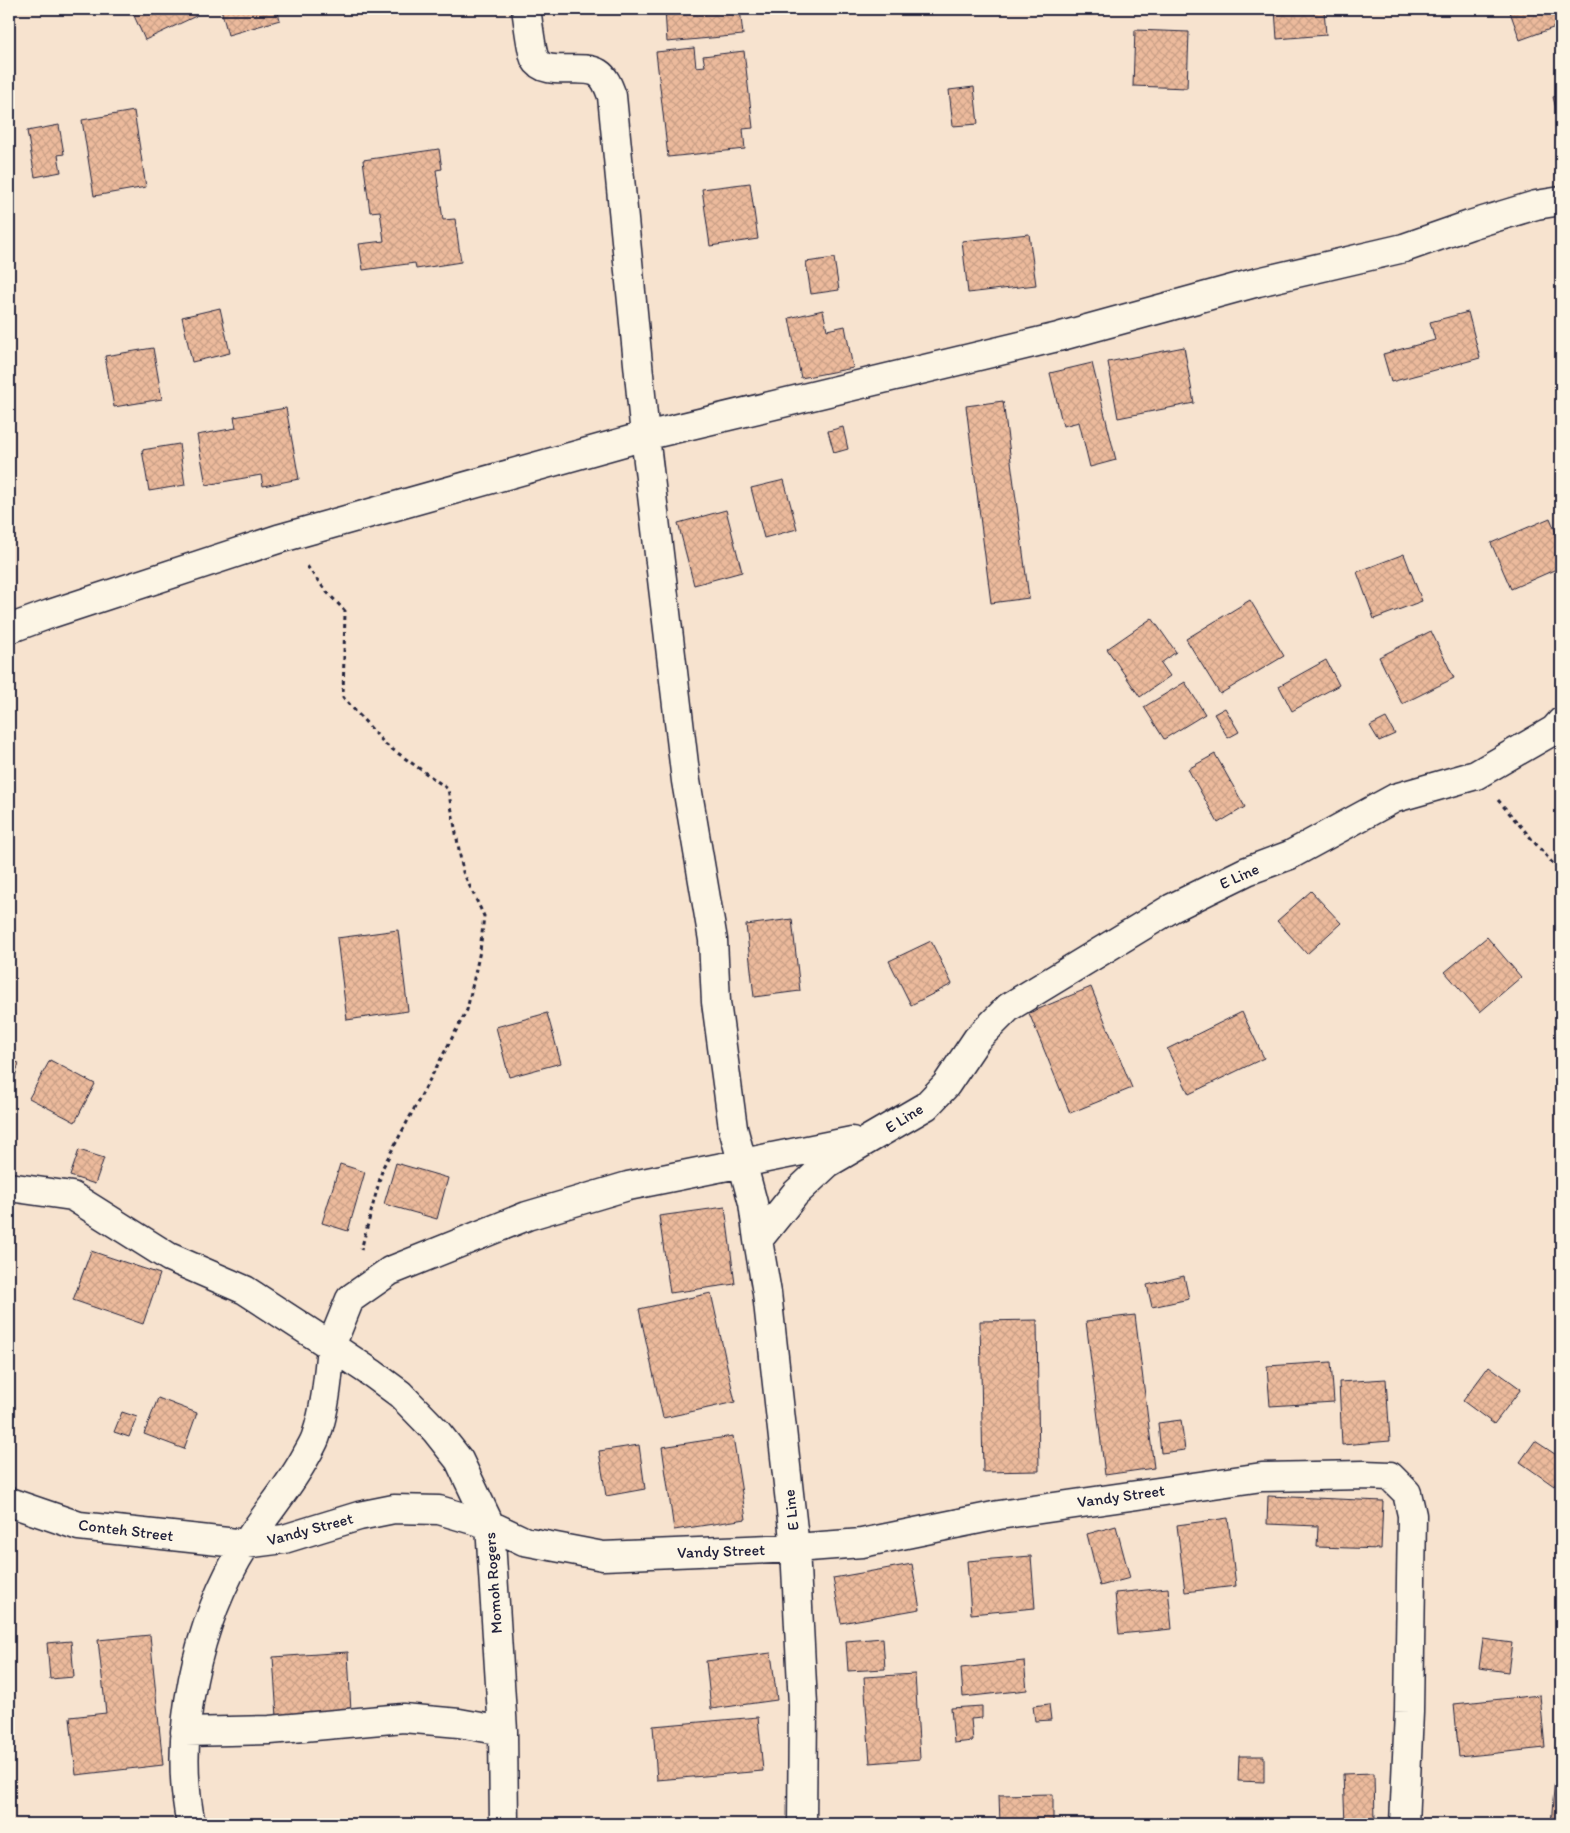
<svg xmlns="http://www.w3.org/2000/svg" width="1570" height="1833" viewBox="0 0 1570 1833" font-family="Itim,sans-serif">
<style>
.building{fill:url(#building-cross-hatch);stroke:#22223b}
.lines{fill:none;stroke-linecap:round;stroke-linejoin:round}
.street-casing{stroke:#22223b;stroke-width:31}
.path{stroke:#22223b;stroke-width:3;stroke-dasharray:4 4;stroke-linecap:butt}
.street{stroke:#fcf5e5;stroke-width:28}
.labels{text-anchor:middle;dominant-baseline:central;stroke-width:4.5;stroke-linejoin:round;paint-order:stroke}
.street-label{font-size:16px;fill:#22223b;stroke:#fcf5e5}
</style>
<defs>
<pattern id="building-cross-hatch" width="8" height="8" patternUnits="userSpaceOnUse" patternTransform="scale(1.25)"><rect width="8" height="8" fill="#ecba9c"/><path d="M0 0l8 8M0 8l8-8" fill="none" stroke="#caa087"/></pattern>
</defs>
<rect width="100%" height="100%" fill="#f7e3cf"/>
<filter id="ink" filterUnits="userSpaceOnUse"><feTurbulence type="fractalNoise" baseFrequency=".02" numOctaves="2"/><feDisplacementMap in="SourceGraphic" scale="10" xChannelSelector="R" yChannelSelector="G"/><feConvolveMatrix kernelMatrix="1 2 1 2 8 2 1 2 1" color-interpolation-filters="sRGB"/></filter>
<g filter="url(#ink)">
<path class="building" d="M131,9H193L196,16L145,40Z
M221,9H277L280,20L228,35Z
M665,9H740L743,35L667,42Z
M1275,9H1324L1326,35L1277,39Z
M1509,9H1561V25L1520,40Z
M1135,30L1189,32L1187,88L1133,86Z
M694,48L696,67L705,66L703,56L744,51L753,128L743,129L745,149L668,157L656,52Z
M974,87L978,124L953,126L949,90Z
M1561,95V127L1553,97Z
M134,111L146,187L94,196L82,120Z
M59,125L64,154L58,155L61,172L35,177L27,131Z
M439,149L442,169L436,170L443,220L455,219L461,262L416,269L415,263L363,270L359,244L384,241L380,211L370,212L363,160Z
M750,183L758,239L710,246L702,189Z
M1029,234L1036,285L968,293L962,241Z
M834,258L839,290L811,294L806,262Z
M220,308L230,353L192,362L182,317Z
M823,310L827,330L845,326L853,368L801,378L789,318Z
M1468,312L1480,358L1391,382L1383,354L1435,340L1430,322Z
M1184,347L1194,403L1118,418L1108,362Z
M153,348L162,399L114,407L105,356Z
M1092,363L1116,460L1090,467L1079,422L1063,426L1050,373Z
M1003,401L1029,598L991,603L966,406Z
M286,408L299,479L263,486L261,475L206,485L197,435L236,428L234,417Z
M843,427L848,449L834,453L828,431Z
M179,444L185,485L149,491L142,450Z
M784,480L797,529L764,538L751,488Z
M726,510L742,572L694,585L678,523Z
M1550,518L1561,545V567L1511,589L1491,543Z
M1404,554L1422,601L1374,619L1357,572Z
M1250,600L1284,656L1220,694L1186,639Z
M1152,618L1176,652L1161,663L1170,676L1140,697L1107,649Z
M1431,631L1454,678L1402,704L1379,657Z
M1326,660L1339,685L1292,711L1279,686Z
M1185,682L1205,714L1164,739L1144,707Z
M1225,708L1239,732L1228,738L1214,714Z
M1386,718L1395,734L1379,741L1370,726Z
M1215,754L1245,807L1218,823L1188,769Z
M1311,891L1341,923L1307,954L1277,921Z
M792,919L800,991L754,997L746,925Z
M398,930L408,1011L347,1020L337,938Z
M1487,937L1521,977L1480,1012L1445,972Z
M931,941L952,984L911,1005L889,961Z
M1091,987L1132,1088L1070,1113L1029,1013Z
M1242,1012L1264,1058L1189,1094L1167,1049Z
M547,1013L561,1063L509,1077L496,1027Z
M9,1060L19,1063L9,1097Z
M50,1060L95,1084L75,1122L29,1098Z
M79,1150L104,1158L95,1184L70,1176Z
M396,1163L448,1178L437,1219L384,1204Z
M340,1164L365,1172L348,1231L322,1223Z
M725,1207L735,1284L670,1293L659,1216Z
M91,1251L160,1274L143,1324L73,1300Z
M1184,1276L1189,1299L1152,1307L1147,1285Z
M711,1293L735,1402L663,1418L639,1309Z
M1135,1315L1154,1468L1105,1475L1086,1321Z
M1037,1320L1039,1471L983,1472L980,1321Z
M1331,1362L1334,1402L1270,1406L1267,1366Z
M1489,1366L1521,1389L1494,1424L1463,1401Z
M1386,1379L1390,1441L1342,1445L1339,1382Z
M158,1398L197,1413L184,1449L144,1434Z
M122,1412L137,1417L129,1437L114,1432Z
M1181,1420L1185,1450L1161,1453L1158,1423Z
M733,1436L746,1519L674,1530L662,1447Z
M1535,1441L1561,1458V1475L1554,1486L1520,1462Z
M639,1445L645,1489L606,1496L599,1451Z
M1268,1496L1383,1501L1381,1549L1317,1547L1318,1526L1267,1524Z
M1228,1518L1236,1586L1185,1592L1177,1525Z
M1116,1526L1130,1578L1100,1586L1087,1534Z
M1031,1556L1035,1608L971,1614L967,1561Z
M912,1564L920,1609L841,1623L833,1578Z
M1168,1588L1172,1629L1119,1634L1115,1593Z
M150,1635L163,1765L76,1775L70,1717L106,1713L98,1640Z
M883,1638L885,1669L848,1671L846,1641Z
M1483,1639L1512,1643L1508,1672L1479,1668Z
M71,1641L74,1677L50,1679L47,1643Z
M348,1652L351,1713L277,1717L273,1657Z
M771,1653L777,1700L711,1709L706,1661Z
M1024,1661L1027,1690L963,1697L961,1668Z
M915,1674L920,1759L870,1763L864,1677Z
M1540,1695L1545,1748L1459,1757L1454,1704Z
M1049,1704L1051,1720L1035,1721L1033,1706Z
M982,1706V1718L971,1719L973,1741L954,1743L951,1708Z
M758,1717L763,1771L657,1780L653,1726Z
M1557,1755H1561V1824H1551Z
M1239,1756H1264V1782L1238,1781Z
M1374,1773L1375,1823L1345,1824L1343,1774Z
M1053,1794V1824H1000L999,1795Z"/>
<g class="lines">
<defs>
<path id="street" d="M526,9C528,19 531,51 535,59C545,78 582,63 598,73C606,78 609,88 612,96L645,436L686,781L713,940L716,1002L733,1128L753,1203L758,1240
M9,629L50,614L278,539L645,436L1058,337L1258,282L1404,248L1470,225L1536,205L1561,201
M9,1187L72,1196L169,1257L245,1290L331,1346C328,1377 326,1407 316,1436C314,1443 309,1450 306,1456C289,1488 265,1514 246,1544C197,1621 172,1734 191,1824
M9,1502L79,1526L246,1544L284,1539L359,1516L394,1509L439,1510L490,1525L524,1541L603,1556L795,1548L862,1543L999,1515L1262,1477L1364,1475L1390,1476L1407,1493L1412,1515L1409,1712L1404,1824
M185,1732L270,1730L403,1718L459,1723L503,1731
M504,1824L503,1731L490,1525L459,1460L436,1431L400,1394L373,1374L331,1346L350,1299L390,1271L527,1216L628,1186L852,1141
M802,1824L803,1705L795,1548L767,1293L758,1240L795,1194L828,1163L926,1106L946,1085L977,1039L1009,1007L1172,908L1247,871L1290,855L1395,798L1476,775L1554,730L1561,722"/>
</defs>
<use href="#street" class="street-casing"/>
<path class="path" d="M307,566L325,590L345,611L343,697L385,744L448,789L463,872L484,916L480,951L467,1010L383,1167L361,1250
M1498,800L1561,873"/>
<use href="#street" class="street"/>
</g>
</g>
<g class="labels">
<g class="street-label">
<text transform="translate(1239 876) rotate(-24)">E Line</text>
<text transform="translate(904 1118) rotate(-32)">E Line</text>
<text transform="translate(1121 1496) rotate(-8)">Vandy Street</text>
<text transform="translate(791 1510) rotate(-96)">E Line</text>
<text transform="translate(310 1529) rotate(-15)">Vandy Street</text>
<text transform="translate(126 1530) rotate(7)">Conteh Street</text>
<text transform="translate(721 1551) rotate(-2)">Vandy Street</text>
<text transform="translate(493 1583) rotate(-94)">Momoh Rogers</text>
</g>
</g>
<rect width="1570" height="1833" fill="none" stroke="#fcf5e5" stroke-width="30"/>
<rect x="15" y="15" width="1540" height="1803" fill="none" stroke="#22223b" stroke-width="2" filter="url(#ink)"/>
</svg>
